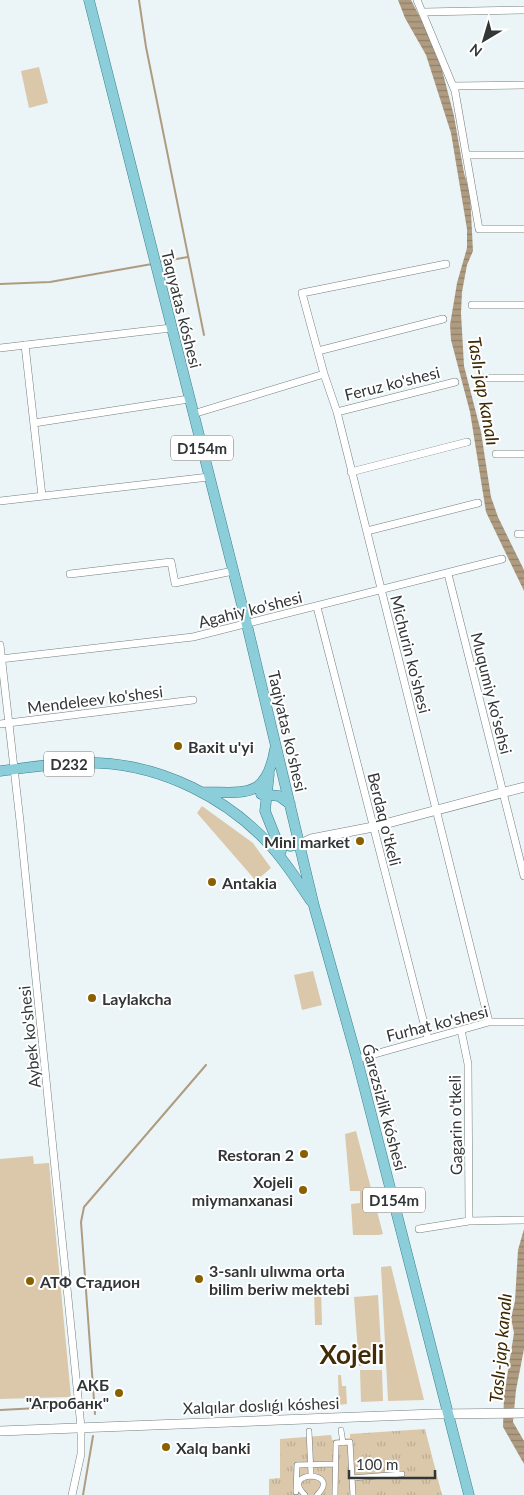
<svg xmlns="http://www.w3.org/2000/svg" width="524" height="1495" viewBox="0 0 524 1495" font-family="Lato,sans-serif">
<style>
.green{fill:#dbc8ab}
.park{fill:url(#park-tufts)}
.water{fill:url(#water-rules)}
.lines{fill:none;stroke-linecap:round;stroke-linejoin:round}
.stream{stroke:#af9c80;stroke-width:2}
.pedestrian-casing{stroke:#757e80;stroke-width:6}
.minor-casing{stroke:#757e80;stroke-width:8}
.tertiary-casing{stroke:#757e80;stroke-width:10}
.primary-casing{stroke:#39828f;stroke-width:11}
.pedestrian{stroke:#fff;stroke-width:5}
.minor{stroke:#fff;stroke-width:7}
.tertiary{stroke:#fff;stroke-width:9}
.primary{stroke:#8bcdd9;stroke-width:10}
.poi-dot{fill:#8a5f00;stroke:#fff;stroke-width:2}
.labels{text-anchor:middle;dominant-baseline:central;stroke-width:4;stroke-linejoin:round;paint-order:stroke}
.shield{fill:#fff;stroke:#707273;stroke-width:1}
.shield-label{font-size:15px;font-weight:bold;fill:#323637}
.street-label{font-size:16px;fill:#323637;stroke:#fff}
.poi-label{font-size:16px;font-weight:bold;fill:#323637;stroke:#fff;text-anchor:start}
.water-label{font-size:18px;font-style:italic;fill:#3d2801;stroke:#fff}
.town-label{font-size:26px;font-weight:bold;fill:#412c05;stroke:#fff}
</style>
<defs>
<pattern id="park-tufts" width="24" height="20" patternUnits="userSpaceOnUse" patternTransform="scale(1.25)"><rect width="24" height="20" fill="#dbc8ab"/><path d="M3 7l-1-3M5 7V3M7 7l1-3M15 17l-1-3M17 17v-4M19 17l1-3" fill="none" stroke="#bcac94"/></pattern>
<pattern id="water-rules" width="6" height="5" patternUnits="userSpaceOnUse" patternTransform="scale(1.25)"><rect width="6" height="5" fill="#af9c80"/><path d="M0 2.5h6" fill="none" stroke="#8f806a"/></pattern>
</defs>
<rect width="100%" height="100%" fill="#ebf5f7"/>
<path class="green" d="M39,67L48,103L29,108L21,71Z
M202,806L253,843L271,868L256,881L197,813Z
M313,971L322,1005L302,1010L294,975Z
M356,1131L383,1234L379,1235H353L351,1204L360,1203V1191H350L345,1134Z
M33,1156L34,1164L49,1163L71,1397L0,1399V1159Z
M391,1266L424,1400L388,1401L381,1267Z
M314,1290H321L322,1325H315Z
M378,1295L382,1364L359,1366L354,1297Z
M360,1370H382L383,1401L361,1402Z
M338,1375H341L342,1386H346L347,1404L339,1405Z"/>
<path class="park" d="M425,1429L442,1495H269V1479L280,1478V1439L331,1435L332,1440L350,1438V1434Z"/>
<path class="water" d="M398,0H411L433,42L441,66L454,116L464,173L470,193L473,251L467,265L462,292L461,313L464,366L481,432L491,497L498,517L524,570V591L486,512L470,412L451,340L450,325L457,283L467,248V229L451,133L426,55L405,18Z
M524,1229V1349L516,1390L513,1422L524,1441V1464L503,1427L504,1396L514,1333L511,1318L515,1301L518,1250Z"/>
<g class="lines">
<path class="stream" d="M139,0L146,47L204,335
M159,262L188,257
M0,284L50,282L152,264
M81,1406H96
M0,1410L76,1406
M95,1414L81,1222L84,1207L206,1065
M83,1495L93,1436"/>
<defs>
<path id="pedestrian" d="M341,1430L343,1443
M309,1431L311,1474
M352,1478L402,1474
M296,1492L297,1465L335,1464
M305,1495C279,1470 343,1470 317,1495
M335,1495L336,1443L350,1442L353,1495"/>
<path id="minor" d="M417,0L455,91L479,229H524
M424,12L524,10
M453,86L524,85
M468,155H524
M446,264L302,293L324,374L337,412L489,1022
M472,305H524
M25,345L42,496
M0,348L171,328
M318,351L443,319
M482,378H524
M337,412L455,382
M193,414L324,374
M34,423L189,399
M496,454H524
M351,472L467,442
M0,501L209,477
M367,531L478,503
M518,534H524
M70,574L171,562L175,583L233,571
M448,574L524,876
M317,607L428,1039
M0,645L20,821L81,1427V1454L72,1495
M0,659L193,637L502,559
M0,724L193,700
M461,1030L468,1064L469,1221
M357,1059L489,1022H524
M419,1229L469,1221L524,1220"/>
<path id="tertiary" d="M300,844L311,839L373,827L524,787
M0,1431L434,1414L524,1413"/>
<path id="primary" d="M89,0L247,625L314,906L357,1059L469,1495
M0,771C32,767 66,762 99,763C163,766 227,798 270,845C286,862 298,882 311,901
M269,774L265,811L281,851
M202,792C245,792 266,800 275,749
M261,794L279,796L290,804
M274,841L290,846L300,844"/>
</defs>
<use href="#pedestrian" class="pedestrian-casing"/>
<use href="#minor" class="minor-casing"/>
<use href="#tertiary" class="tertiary-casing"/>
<use href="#primary" class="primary-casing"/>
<use href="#pedestrian" class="pedestrian"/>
<use href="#minor" class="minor"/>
<use href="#tertiary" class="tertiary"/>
<use href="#primary" class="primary"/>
</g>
<g class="poi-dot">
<circle cx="178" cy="746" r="5"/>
<circle cx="360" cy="841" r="5"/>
<circle cx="212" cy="882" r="5"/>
<circle cx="92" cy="998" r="5"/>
<circle cx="304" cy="1154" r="5"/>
<circle cx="303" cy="1190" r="5"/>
<circle cx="199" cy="1279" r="5"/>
<circle cx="30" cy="1281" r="5"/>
<circle cx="119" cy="1393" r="5"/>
<circle cx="166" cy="1447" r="5"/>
</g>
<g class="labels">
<g class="shield">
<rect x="171" y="435.5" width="62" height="25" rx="4"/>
<rect x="44" y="751.5" width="50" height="25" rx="4"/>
<rect x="363" y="1187.5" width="62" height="25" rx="4"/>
</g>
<g class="shield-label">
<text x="202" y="448">D154m</text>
<text x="69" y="764">D232</text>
<text x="394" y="1200">D154m</text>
</g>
<g class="street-label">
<text transform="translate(182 309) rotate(76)">Taqıyatas kóshesi</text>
<text transform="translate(392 383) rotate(-14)">Feruz ko'shesi</text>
<text transform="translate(250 609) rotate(-14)">Agahiy ko'shesi</text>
<text transform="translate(411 654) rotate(76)">Michurin ko'shesi</text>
<text transform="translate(492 693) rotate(76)">Muqumiy ko'sehsi</text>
<text transform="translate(95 699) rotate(-7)">Mendeleev ko'shesi</text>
<text transform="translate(288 731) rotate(77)">Taqiyatas ko'shesi</text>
<text transform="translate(385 819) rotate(76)">Berdaq o'tkeli</text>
<text transform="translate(437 1023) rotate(-14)">Furhat ko'shesi</text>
<text transform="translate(29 1037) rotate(-96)">Aybek ko'shesi</text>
<text transform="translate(385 1107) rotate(75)">Ǵarezsizlik kóshesi</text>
<text transform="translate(455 1125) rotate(-91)">Gagarin o'tkeli</text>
<text transform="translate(261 1405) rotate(-2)">Xalqılar doslıǵı kóshesi</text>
</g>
<g class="poi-label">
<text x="188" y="746">Baxit u'yi</text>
<text x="350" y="841" text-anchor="end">Mini market</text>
<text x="222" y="882">Antakia</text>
<text x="102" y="998">Laylakcha</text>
<text x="294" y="1154" text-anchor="end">Restoran 2</text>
<text x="293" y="1181" text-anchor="end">Xojeli<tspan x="293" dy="18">miymanxanasi</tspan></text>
<text x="209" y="1270">3-sanlı ulıwma orta<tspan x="209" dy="18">bilim beriw mektebi</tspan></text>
<text x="40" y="1281">АТФ Стадион</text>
<text x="109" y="1384" text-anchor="end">АКБ<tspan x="109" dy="18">"Агробанк"</tspan></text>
<text x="176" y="1447">Xalq banki</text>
</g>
<g class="water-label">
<text transform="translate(484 391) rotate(80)">Taslı-jap kanalı</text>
<text transform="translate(500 1348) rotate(-85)">Taslı-jap kanalı</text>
</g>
<g class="town-label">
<text x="352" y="1354">Xojeli</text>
</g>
</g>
<g transform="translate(484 40) rotate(218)" stroke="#ffffff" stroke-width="4" paint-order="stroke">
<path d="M0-4L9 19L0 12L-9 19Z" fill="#323637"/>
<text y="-8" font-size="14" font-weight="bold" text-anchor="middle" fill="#323637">N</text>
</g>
<path d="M349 1470v8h86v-8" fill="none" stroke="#323637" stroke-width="2.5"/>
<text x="356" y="1470" font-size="15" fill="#323637" stroke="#ffffff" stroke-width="4" paint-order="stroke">100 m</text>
</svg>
